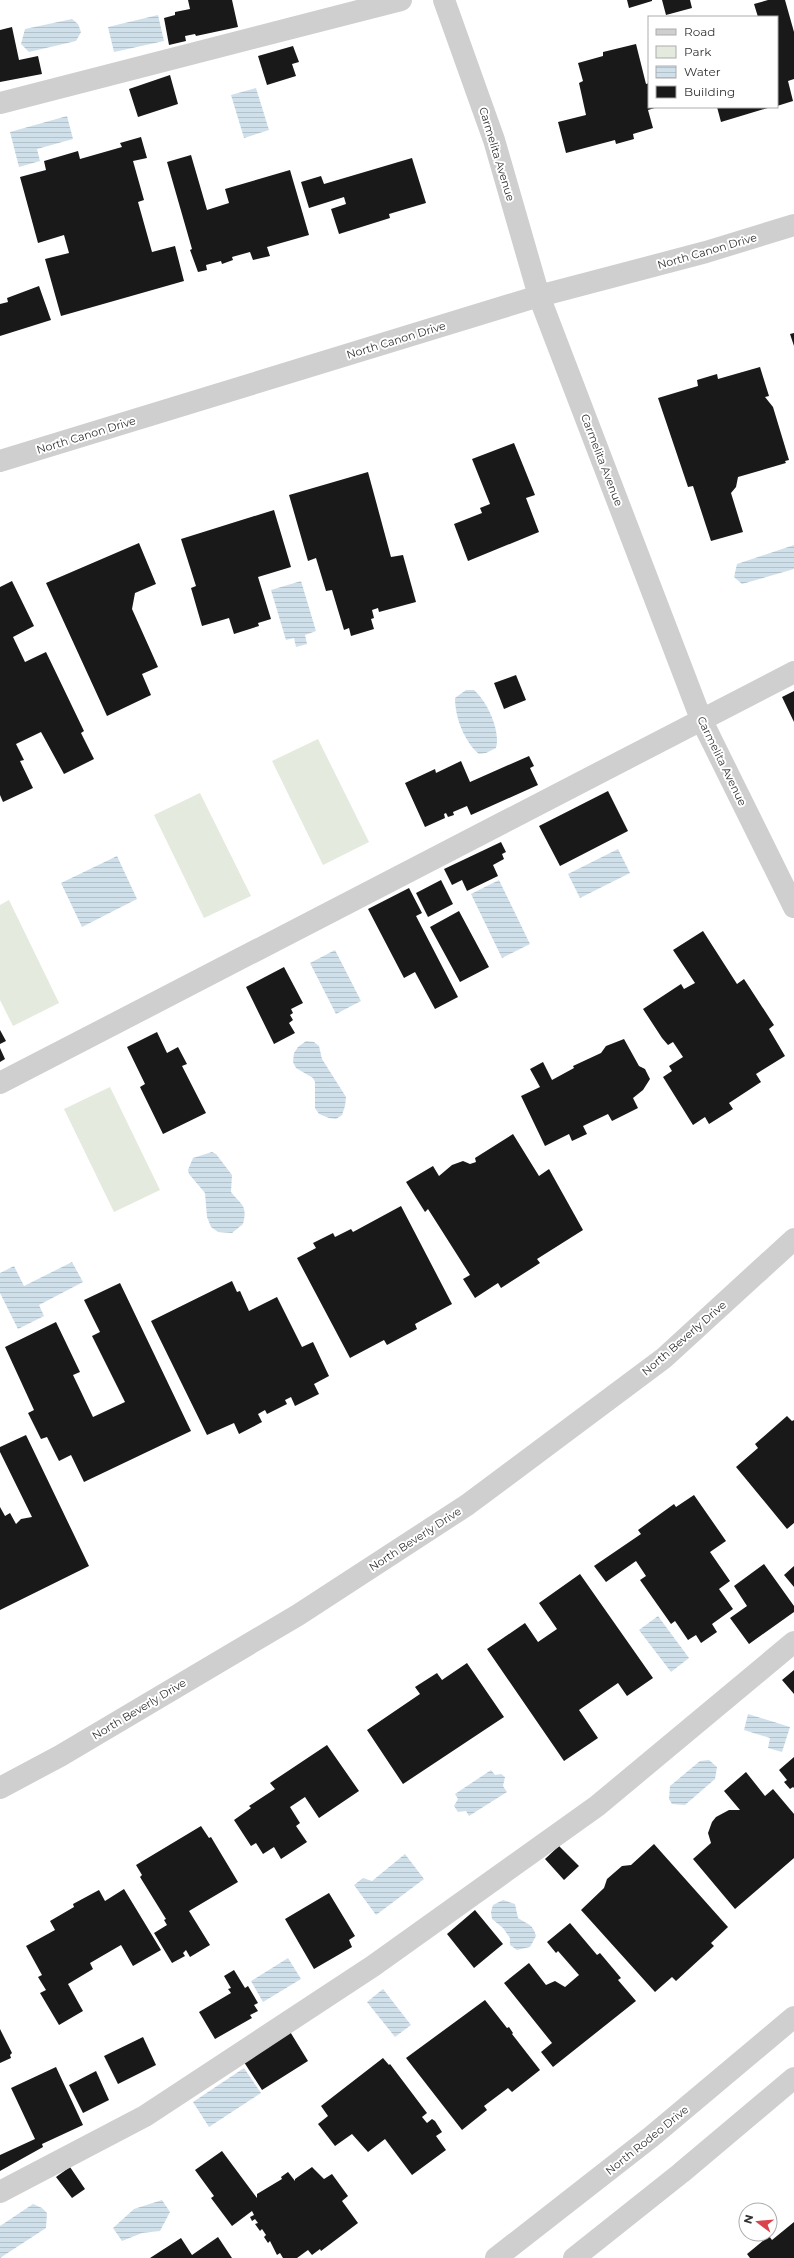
<svg xmlns="http://www.w3.org/2000/svg" width="794" height="2258" viewBox="0 0 794 2258" font-family="Montserrat,sans-serif">
<style>
.green{fill:#e4eade}
.water{fill:url(#water-rules)}
.building{fill:#191919}
.lines{fill:none;stroke-linecap:round;stroke-linejoin:round}
.minor{stroke:#cfcfcf;stroke-width:22}
.labels{text-anchor:middle;dominant-baseline:central;stroke-width:4;stroke-linejoin:round;paint-order:stroke}
.street-label{font-size:11px;fill:#323232;stroke:#fff}
</style>
<defs>
<pattern id="water-rules" width="6" height="5" patternUnits="userSpaceOnUse"><rect width="6" height="5" fill="#cfe0eb"/><path d="M0 2.5h6" fill="none" stroke="#b2c1ca"/></pattern>
</defs>
<rect width="100%" height="100%" fill="#fff"/>
<path class="green" d="M318,739L369,842L323,865L272,761Z
M200,793L251,896L204,918L154,815Z
M9,900L59,1003L13,1026L0,1000V905Z
M110,1087L160,1190L114,1212L64,1109Z"/>
<path class="water" d="M158,15L164,41L114,52L108,27Z
M72,19L78,24L81,32L76,41L29,52L21,44L25,29Z
M256,88L269,130L244,138L231,95Z
M67,116L73,139L37,149L40,161L19,167L10,132Z
M794,545V569L742,584L734,577L737,564Z
M301,581L316,631L305,635L307,644L296,647L294,638L286,640L271,590Z
M466,690H474C487,701 501,731 496,748L486,753L479,754C464,741 455,717 455,698Z
M618,849L630,873L580,898L568,874Z
M117,856L137,899L82,927L61,883Z
M499,880L530,944L502,958L471,894Z
M335,950L361,1001L336,1014L310,963Z
M306,1041L314,1042L319,1046L322,1059L346,1097L345,1106L342,1115L336,1119L329,1118L319,1114L315,1108V1082L313,1078L296,1068L293,1062L294,1053L298,1047Z
M212,1152L216,1154L232,1175L231,1192C241,1205 248,1205 243,1224L232,1233L218,1232L211,1227L207,1217L205,1193L189,1174L188,1170L193,1158Z
M72,1262L83,1282L39,1305L44,1316L18,1329L0,1293V1273L14,1266L24,1286Z
M658,1616L689,1658L671,1672L639,1630Z
M748,1714L790,1727L782,1752L768,1748L770,1738L744,1730Z
M709,1760L717,1767L715,1779L685,1805L672,1804L669,1799L670,1786L700,1761Z
M491,1770L495,1775L501,1774L505,1777L503,1786L507,1792L469,1816L466,1811L458,1812L454,1806L458,1799L455,1794Z
M405,1854L424,1879L376,1915L354,1885L363,1878L372,1881Z
M503,1900L515,1904L518,1918C527,1924 533,1924 536,1936L530,1947L517,1950L510,1945V1938L503,1928L492,1919L491,1912L493,1905Z
M288,1958L301,1979L263,2002L251,1981Z
M383,1989L411,2025L395,2037L367,2002Z
M244,2068L261,2093L209,2127L193,2102Z
M162,2200L170,2212L160,2231L142,2233L122,2241L113,2228L134,2209Z
M33,2204L42,2208L47,2213L46,2228L0,2258V2226Z"/>
<path class="building" d="M188,0H232L238,27L196,36L195,34L185,36L186,41L169,45L164,18L175,15V12L190,9Z
M627,0H652V1L629,8Z
M662,0H690L692,8L666,15Z
M768,0H785L794,32V79L788,81L793,101L777,106V17H758L754,4Z
M12,27L19,60L38,56L42,74L0,82V30Z
M636,44L646,84L649,83V107H658L648,110L653,128L633,134L634,139L616,144L615,140L566,153L558,122L586,115L579,83L583,81L578,63L603,56V52Z
M293,46L299,62L292,64L296,76L267,85L258,56Z
M170,75L178,104L138,117L129,89Z
M717,107H771L721,122Z
M141,137L147,158L133,161L144,200L138,202L152,252L175,246L184,281L61,316L45,259L69,253L64,235L38,243L20,177L46,170L44,161L78,151L80,159L122,147L120,143Z
M191,155L207,210L229,203L225,189L290,170L309,235L267,247L270,256L253,260L250,252L232,257L233,260L222,264L221,261L206,265L207,270L198,272L190,250L192,249L167,162Z
M412,158L426,203L389,214L390,218L339,234L331,209L346,204L344,197L309,208L301,182L321,176L324,184Z
M39,286L51,320L0,336V304L8,302L7,298Z
M794,333V346L790,334Z
M760,367L769,396L765,397L773,407L789,460L785,461L786,463L738,477L736,487L731,493L743,532L711,541L693,486L688,487L658,398L698,386L697,380L717,374L718,379Z
M514,443L535,495L526,498L539,532L468,561L454,524L482,513L480,508L490,504L472,459Z
M368,472L391,557L403,555L416,602L379,612L378,608L372,610L374,618L371,619L374,629L351,636L349,628L344,630L332,590L326,591L316,558L308,561L289,495Z
M274,510L291,567L258,577L271,619L258,623L259,626L234,634L229,618L202,626L191,588L196,586L181,539Z
M139,543L156,584L135,593L132,609L158,667L142,674L151,695L107,716L46,583Z
M12,581L34,626L13,637L25,662L46,652L84,731L81,733L94,759L64,774L41,732L16,744L24,760L20,761L33,788L3,802L0,795V587Z
M516,675L526,700L504,709L494,683Z
M794,691V722L782,697Z
M529,756L534,766L530,768L538,785L471,815L467,806L453,812L454,815L448,817L446,813L444,814L445,818L425,827L405,783L435,769L436,773L461,761L470,782Z
M608,791L628,831L560,866L539,826Z
M501,842L506,852L502,854L504,859L493,865L498,876L467,891L462,880L452,885L444,869Z
M441,880L453,904L428,917L416,893Z
M409,888L422,913L416,916L458,997L435,1009L415,972L404,978L368,909Z
M459,911L489,967L460,982L430,927Z
M703,931L737,984L744,979L774,1025L769,1029L785,1056L756,1074L761,1082L729,1103L733,1109L709,1124L705,1117L693,1125L663,1077L672,1071L669,1066L683,1057L673,1042L668,1045L662,1038L643,1009L681,984L684,989L695,983L673,950Z
M284,967L303,1003L291,1009L293,1013L290,1015L293,1020L289,1023L295,1033L274,1044L246,987Z
M0,1030L6,1041L0,1044Z
M157,1032L167,1053L178,1047L187,1064L182,1066L206,1113L163,1134L140,1087L145,1084L127,1047Z
M624,1039L639,1066L645,1069L650,1079L643,1090L633,1098L638,1108L612,1121L608,1114L583,1126L587,1134L572,1141L569,1134L545,1146L521,1096L540,1087L530,1069L543,1062L552,1080L574,1068L573,1066L601,1053L606,1046Z
M0,1048L5,1059L0,1062Z
M513,1134L539,1176L549,1169L583,1230L537,1259L540,1263L501,1288L498,1283L475,1298L463,1279L470,1275L428,1209L425,1212L406,1182L433,1166L439,1176L452,1165L463,1161L470,1164L476,1162L475,1158Z
M401,1206L452,1304L415,1324L417,1329L387,1345L384,1340L350,1358L297,1258L316,1248L313,1243L333,1233L335,1237L351,1229L353,1232Z
M232,1281L237,1292L240,1291L249,1311L277,1297L302,1347L313,1342L329,1376L314,1384L319,1394L295,1406L291,1397L285,1400L287,1404L267,1414L265,1410L258,1414L262,1422L239,1434L234,1423L207,1435L151,1321Z
M120,1283L191,1431L84,1482L71,1455L59,1461L47,1437L41,1439L28,1413L34,1410L5,1347L56,1322L80,1372L73,1375L93,1417L125,1402L92,1336L100,1332L84,1300Z
M787,1416L792,1421L794,1420V1523L787,1529L736,1467L758,1448L755,1444Z
M26,1435L89,1566L0,1610V1507L5,1516L10,1513L16,1524L21,1519L32,1517L0,1452V1447Z
M694,1495L726,1541L710,1552L730,1581L719,1589L733,1609L712,1624L717,1632L701,1643L696,1635L688,1640L675,1621L671,1624L640,1580L646,1576L636,1561L606,1582L594,1566L641,1534L638,1530L674,1504L676,1507Z
M764,1564L794,1606V1612L749,1644L730,1618L747,1606L734,1586Z
M794,1566V1587L784,1575Z
M580,1574L653,1678L627,1696L618,1683L579,1710L598,1738L564,1761L487,1649L525,1623L538,1642L557,1629L539,1603Z
M467,1663L504,1717L403,1784L367,1730L420,1694L415,1687L437,1673L442,1680Z
M794,1670V1694L782,1680Z
M327,1745L359,1791L319,1818L305,1797L290,1807L300,1823L296,1826L307,1842L281,1859L274,1847L263,1854L256,1843L251,1846L234,1820L251,1808L249,1806L275,1789L270,1783Z
M794,1757V1788L793,1787L790,1789L784,1782L787,1780L779,1770Z
M746,1772L765,1796L773,1789L794,1814V1858L735,1909L693,1859L711,1843L708,1833L712,1822L716,1817L729,1810H740L724,1791Z
M201,1826L209,1838L211,1837L238,1882L189,1911L210,1945L190,1957L186,1950L183,1953L185,1956L172,1963L154,1933L167,1925L164,1920L166,1919L140,1877L142,1875L136,1865Z
M654,1844L728,1927L711,1943L714,1946L676,1981L672,1977L655,1992L581,1910L604,1888L607,1879L622,1866L631,1865Z
M559,1846L579,1866L564,1880L545,1859Z
M124,1889L161,1950L133,1966L121,1945L90,1963L93,1969L68,1984L83,2011L59,2025L40,1993L46,1990L38,1977L42,1975L26,1946L55,1930L50,1921L74,1907L73,1904L99,1890L105,1901Z
M329,1893L355,1936L349,1940L352,1947L314,1969L285,1919Z
M475,1910L503,1944L474,1968L447,1934Z
M570,1923L597,1955L600,1953L621,1978L618,1980L636,2001L553,2067L541,2052L552,2043L504,1983L529,1963L546,1985L555,1981L565,1987L579,1975L558,1951L556,1953L547,1942Z
M234,1970L245,1988L248,1986L258,2003L254,2005L258,2011L250,2015L252,2018L215,2039L199,2012L231,1993L228,1989L231,1988L224,1976Z
M485,2000L507,2028L509,2027L513,2033L512,2034L540,2070L512,2092L508,2088L484,2106L487,2110L462,2130L406,2058Z
M0,2029L12,2053L10,2055L11,2058L0,2063Z
M289,2030L308,2061L262,2090L242,2059Z
M143,2037L156,2065L118,2084L104,2056Z
M383,2058L389,2065L390,2064L427,2113L422,2117L427,2123L432,2119L435,2121L442,2132L436,2136L446,2150L412,2175L385,2139L368,2152L352,2134L335,2146L318,2124L328,2116L321,2106Z
M56,2067L83,2125L42,2144L43,2147L0,2171V2155L35,2139L11,2088Z
M96,2071L109,2100L83,2113L69,2085Z
M222,2151L257,2198V2194L282,2179L281,2177L288,2172L295,2181V2179L312,2167L324,2179L332,2174L348,2196L342,2201L358,2223L321,2251L320,2249L312,2255L308,2250L297,2258H283L280,2253L277,2255L270,2241L268,2243L264,2237L266,2235L262,2229L260,2231L255,2224L258,2223L255,2219L252,2221L250,2217L254,2215L252,2211L232,2226L211,2198L214,2196L195,2170Z
M70,2167L85,2189L72,2198L56,2177Z
M794,2222V2258H750L747,2254L769,2236L772,2240Z
M218,2237L232,2258H150L181,2238L192,2255Z"/>
<g class="lines">
<path class="minor" d="M444,0L494,140L539,296L701,719L794,907
M0,103L401,0
M0,461L539,296L706,252L794,225
M0,1083L794,672
M0,1788L60,1756L298,1615L467,1505L664,1358L794,1239
M0,2192L145,2116L373,1966L597,1806L794,1642
M496,2258L651,2137L794,2017
M574,2258L681,2173L794,2078"/>
</g>
<g class="labels">
<g class="street-label">
<text transform="translate(497 154) rotate(73)">Carmelita Avenue</text>
<text transform="translate(707 251) rotate(-16)">North Canon Drive</text>
<text transform="translate(396 340) rotate(-17)">North Canon Drive</text>
<text transform="translate(86 435) rotate(-17)">North Canon Drive</text>
<text transform="translate(602 460) rotate(69)">Carmelita Avenue</text>
<text transform="translate(722 761) rotate(64)">Carmelita Avenue</text>
<text transform="translate(684 1338) rotate(-41)">North Beverly Drive</text>
<text transform="translate(415 1539) rotate(-33)">North Beverly Drive</text>
<text transform="translate(139 1709) rotate(-31)">North Beverly Drive</text>
<text transform="translate(647 2140) rotate(-39)">North Rodeo Drive</text>
</g>
</g>
<rect x="648" y="16" width="130" height="92" fill="#ffffff" stroke="#adadad"/>
<rect x="656" y="29" width="20" height="6" fill="#cfcfcf" stroke="#adadad"/>
<text x="684" y="36" font-size="12" fill="#323232">Road</text>
<rect x="656" y="46" width="20" height="12" fill="#e4eade" stroke="#adadad"/>
<text x="684" y="56" font-size="12" fill="#323232">Park</text>
<rect x="656" y="66" width="20" height="12" fill="url(#water-rules)" stroke="#adadad"/>
<text x="684" y="76" font-size="12" fill="#323232">Water</text>
<rect x="656" y="86" width="20" height="12" fill="#191919" stroke="#adadad"/>
<text x="684" y="96" font-size="12" fill="#323232">Building</text>
<g transform="translate(758 2222) rotate(286)"><circle r="19" fill="#ffffff" stroke="#adadad"/>
<path d="M0-3L7 15L0 10L-7 15Z" fill="#da424c"/>
<text y="-6" font-size="11" font-weight="bold" text-anchor="middle" fill="#323232">N</text>
</g>
</svg>
